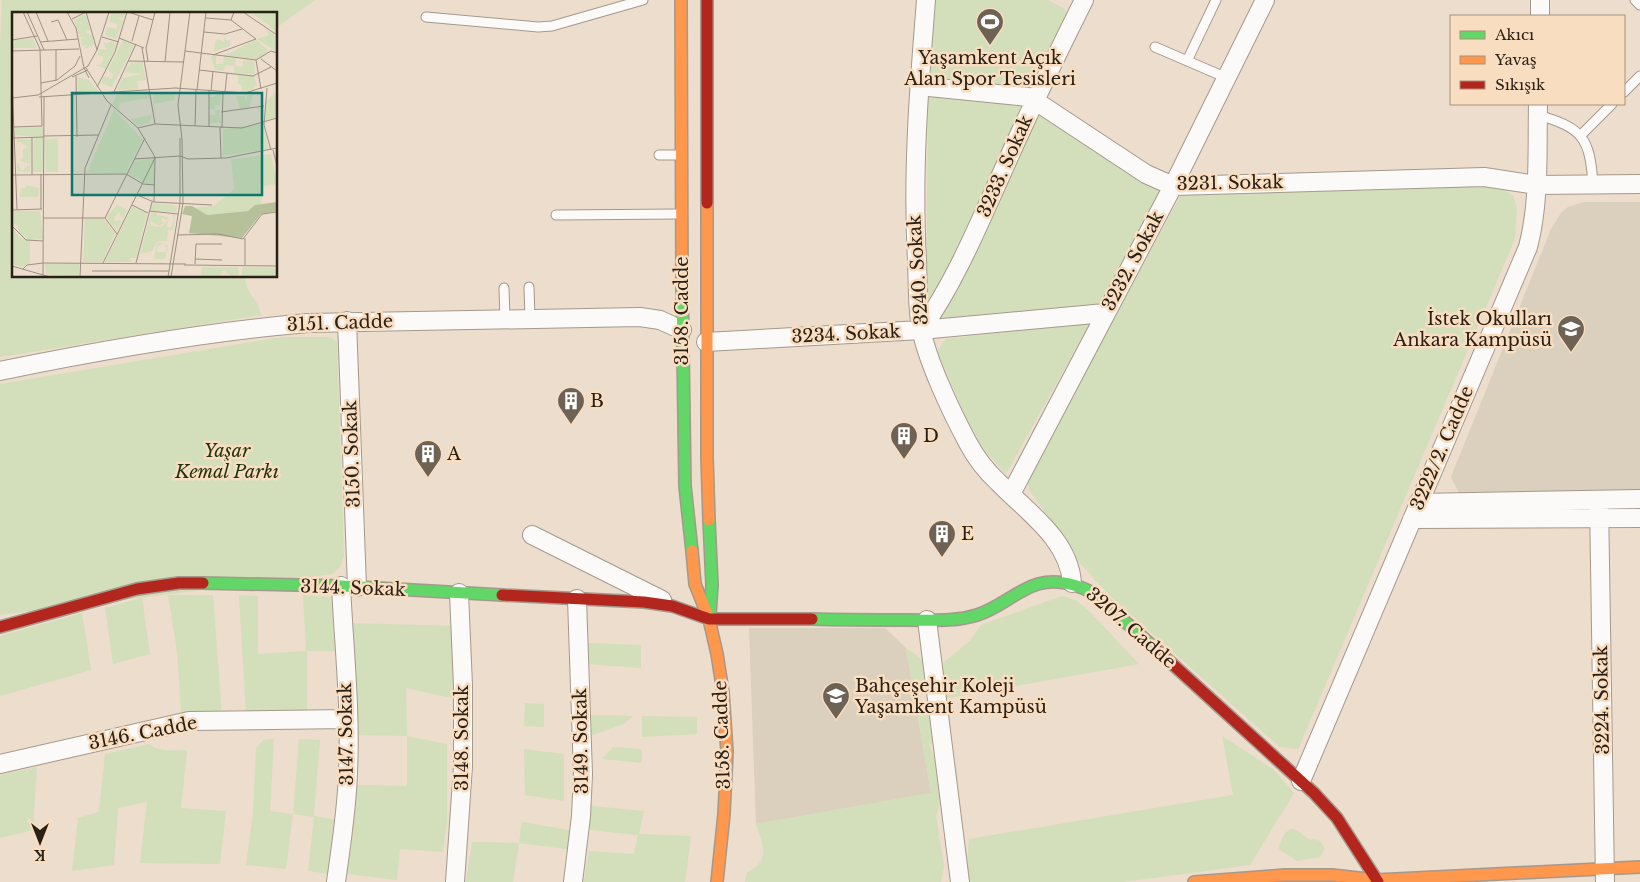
<svg xmlns="http://www.w3.org/2000/svg" width="1640" height="882" viewBox="0 0 1640 882" font-family="'Libre Baskerville',serif">
<style>
.education{fill:#dbcfbd}
.green{fill:#d3deba}
.lines{fill:none;stroke-linecap:round;stroke-linejoin:round}
.lane-casing{stroke:#a4998d;stroke-width:11}
.street-casing{stroke:#a4998d;stroke-width:20}
.fast-casing{stroke:#a4998d;stroke-width:14}
.slow-casing{stroke:#a4998d;stroke-width:14}
.jam-casing{stroke:#a4998d;stroke-width:14}
.lane{stroke:#fcfaf8;stroke-width:9}
.street{stroke:#fcfaf8;stroke-width:18}
.fast{stroke:#63d668;stroke-width:11}
.slow{stroke:#ff974d;stroke-width:11}
.jam{stroke:#b3261e;stroke-width:11}
.labels{text-anchor:middle;dominant-baseline:central;stroke-width:5;stroke-linejoin:round;paint-order:stroke}
.poi-label{font-size:18px;fill:#2a2015;stroke:#f9ddc0;text-anchor:start}
.street-label{font-size:18px;fill:#2a2015;stroke:#f9ddc0}
.park-label{font-size:18px;font-style:italic;fill:#1d3208;stroke:#f9ddc0}
.inset-road{fill:none;stroke:#9e9183;stroke-width:1}
.view{fill:#0f766e;fill-opacity:0.15;stroke:#0f766e;stroke-width:2.5}
.inset-edge{fill:none;stroke:#2a2015;stroke-width:2.5}
</style>
<rect width="100%" height="100%" fill="#ecddcd"/>
<path class="education" d="M1584,202H1640V495L1461,497L1451,477L1551,229L1561,213L1568,207Z
M749,628H885L906,648L931,793L756,824Z"/>
<path class="green" d="M2,0H315L276,28V14H14V276H245C246,296 258,297 261,315L0,357V45Z
M932,0H1048L1065,9L1067,13L1031,86L1028,89L928,80Z
M928,97L1020,104L1025,108L1040,110L1162,190L1103,300L1096,305L932,324L926,311Z
M1494,183L1513,196L1517,208L1515,239L1305,733L1298,749L1280,747L1111,597L1078,561L1064,538L1029,490L1027,479L1182,193Z
M1087,323L1088,326L1006,474L986,452L967,420L937,351L946,339Z
M282,337H330L337,342L344,556L340,567L333,574L0,615V384Z
M168,595H213L222,716L181,713L177,651Z
M239,595L258,596V654L306,651L303,595L332,597L338,651H307V714L246,715Z
M1062,596L1077,601L1090,612L1139,664L944,699L941,671L943,663L970,641L981,625Z
M142,598L150,654L113,664L105,608Z
M82,613L91,670L0,696V636Z
M350,623L454,626L457,699L406,688L407,736L447,744V820L443,852L400,849L397,880L348,874L345,869V853H351L356,785L407,786V736L357,735Z
M587,643L641,645V668L587,664Z
M906,648C919,656 927,663 930,679L918,681L921,702L933,700L938,742L929,744L942,780L944,792L936,815L944,867L941,882H745L747,872C771,862 763,843 756,824L931,793Z
M525,703L544,704V727L524,726Z
M591,715L633,716L624,724L592,735Z
M642,716L697,717V734L642,737Z
M1222,736L1274,770L1294,793L1250,865L1124,882H966L969,839L1233,795Z
M274,739L270,811L293,814L299,739L320,740L314,816L338,820L331,874L308,871L314,817L293,814L286,869L246,865L253,813L256,748L263,740Z
M150,744C158,753 176,750 187,750L181,808L226,811L220,864L140,863L147,802L118,808L114,865L72,871L78,818L99,812L105,754Z
M613,747L642,749V763L602,759Z
M524,749L564,754V801L525,795Z
M37,767L33,830L0,838V775Z
M592,806L644,811L639,834L691,836L685,882H584L589,851L634,854L638,835L590,830L589,817Z
M522,822L574,831L573,850L519,843L513,882H466L472,842L519,843Z
M1292,829C1298,829 1304,837 1310,840L1314,839L1320,841L1325,849L1320,857L1296,861C1292,855 1284,854 1279,849C1280,841 1284,831 1292,829Z"/>
<g class="lines">
<defs>
<path id="lane" d="M1635,0L1640,5
M426,17L538,27L552,26L643,0
M1155,47L1227,78
M1187,61L1216,0
M1624,92L1640,76
M1538,115C1583,128 1590,138 1593,185
M1581,135L1612,104
M659,155H679
M556,215L679,214
M529,287L530,319
M504,288L505,319"/>
<path id="street" d="M926,0C919,87 912,173 917,260C918,283 917,306 921,328C927,361 952,413 968,443C976,458 986,471 998,482C1026,511 1069,539 1072,583
M1540,16V0
M919,86L1028,97L1034,100L1146,174L1173,186L1484,177L1536,185L1640,184
M347,321L357,587
M921,330C955,282 977,228 1001,175C1027,116 1055,58 1084,0
M706,342L921,330L1105,313
M0,371C102,350 204,332 308,323L640,317L660,320L682,330
M1011,494L1173,186L1265,0
M1599,500L1605,882
M1418,503L1640,499
M1412,519L1640,518
M532,535L662,600
M927,620L960,882
M0,764L189,721L348,719
M1301,781L1528,247C1540,201 1537,151 1538,104
M336,882C341,846 347,809 348,772C351,711 344,648 341,586
M455,882L463,766V686L459,593
M573,882L581,816L583,774L577,599"/>
<path id="fast" d="M682,285L685,486L692,551
M709,520L712,585L710,614
M203,583L341,586L502,595
M812,619C844,620 876,620 908,620C931,620 955,622 977,615C994,610 1008,598 1024,590C1046,577 1071,581 1093,593L1158,651"/>
<path id="slow" d="M681,0L682,285
M707,203V457L709,520
M692,551L695,584L709,619L717,654L723,692L727,752L724,814L717,882
M1194,882L1285,875H1332L1376,880L1640,867"/>
<path id="jam" d="M707,0V203
M502,595L644,602L672,606L709,619H812
M0,627L137,589L179,583H203
M1158,651L1314,793L1337,818L1378,882"/>
</defs>
<use href="#lane" class="lane-casing"/>
<use href="#street" class="street-casing"/>
<use href="#fast" class="fast-casing"/>
<use href="#slow" class="slow-casing"/>
<use href="#jam" class="jam-casing"/>
<use href="#lane" class="lane"/>
<use href="#street" class="street"/>
<use href="#fast" class="fast"/>
<use href="#slow" class="slow"/>
<use href="#jam" class="jam"/>
</g>
<defs>
<symbol id="stadium-pin" viewBox="-11 -11 22 30"><path d="M0 17L-7.5 6A9.5 9.5 0 1 1 7.5 6Z" fill="#6e6255" stroke="#f9ddc0"/><path d="M0-5a6.5 5 0 1 0 0 10a6.5 5 0 1 0 0-10ZM-3.5-1.8h7v3.6h-7Z" fill="#fff"/></symbol>
<symbol id="school-pin" viewBox="-11 -11 22 30"><path d="M0 17L-7.5 6A9.5 9.5 0 1 1 7.5 6Z" fill="#6e6255" stroke="#f9ddc0"/><path d="M0-5L7-2L0 1L-7-2ZM-4 1L0 2.5L4 1V4Q0 6-4 4Z" fill="#fff"/></symbol>
<symbol id="building-pin" viewBox="-11 -11 22 30"><path d="M0 17L-7.5 6A9.5 9.5 0 1 1 7.5 6Z" fill="#6e6255" stroke="#f9ddc0"/><path d="M-4-6H4V6H1V3H-1V6H-4ZM-2.5-4.3h1.7v1.8h-1.7ZM.8-4.3h1.7v1.8H.8ZM-2.5-1h1.7V.8h-1.7ZM.8-1h1.7V.8H.8Z" fill="#fff"/></symbol>
</defs>
<g fill-rule="evenodd">
<use href="#stadium-pin" x="974" y="6" width="32" height="43"/>
<use href="#school-pin" x="1555" y="313" width="32" height="43"/>
<use href="#building-pin" x="555" y="385" width="32" height="43"/>
<use href="#building-pin" x="888" y="420" width="32" height="43"/>
<use href="#building-pin" x="412" y="438" width="32" height="43"/>
<use href="#building-pin" x="926" y="518" width="32" height="43"/>
<use href="#school-pin" x="820" y="680" width="32" height="43"/>
</g>
<g class="labels">
<g class="poi-label">
<text x="990" y="58" text-anchor="middle">Yaşamkent Açık<tspan x="990" dy="21">Alan Spor Tesisleri</tspan></text>
<text x="1552" y="319" text-anchor="end">İstek Okulları<tspan x="1552" dy="21">Ankara Kampüsü</tspan></text>
<text x="590" y="401">B</text>
<text x="923" y="436">D</text>
<text x="447" y="454">A</text>
<text x="961" y="534">E</text>
<text x="855" y="686">Bahçeşehir Koleji<tspan x="855" dy="21">Yaşamkent Kampüsü</tspan></text>
</g>
<g class="street-label">
<text transform="translate(1005 166) rotate(-66)">3233. Sokak</text>
<text transform="translate(1230 183) rotate(-1)">3231. Sokak</text>
<text transform="translate(1133 261) rotate(-62)">3232. Sokak</text>
<text transform="translate(918 270) rotate(-94)">3240. Sokak</text>
<text transform="translate(682 311) rotate(-90)">3158. Cadde</text>
<text transform="translate(340 323) rotate(-2)">3151. Cadde</text>
<text transform="translate(846 334) rotate(-3)">3234. Sokak</text>
<text transform="translate(1442 448) rotate(-67)">3222/2. Cadde</text>
<text transform="translate(352 454) rotate(-92)">3150. Sokak</text>
<text transform="translate(353 588) rotate(2)">3144. Sokak</text>
<text transform="translate(1131 628) rotate(41)">3207. Cadde</text>
<text transform="translate(1602 700) rotate(-91)">3224. Sokak</text>
<text transform="translate(143 733) rotate(-11)">3146. Cadde</text>
<text transform="translate(346 734) rotate(-91)">3147. Sokak</text>
<text transform="translate(722 735) rotate(-92)">3158. Cadde</text>
<text transform="translate(462 738) rotate(-90)">3148. Sokak</text>
<text transform="translate(581 741) rotate(-91)">3149. Sokak</text>
</g>
<g class="park-label">
<text x="227" y="451">Yaşar<tspan x="227" dy="21">Kemal Parkı</tspan></text>
</g>
</g>
<g transform="translate(12 12)">
<rect width="265" height="265" fill="#ecddcd"/>
<path d="M100,0L113,1L111,6H106L111,9L104,27L93,23L95,15L105,17V12L97,9ZM237,0H265V23L257,13ZM73,2L78,18L73,20L80,24L82,33L70,38L76,33L70,34L69,27L74,25H68L62,8ZM255,18L265,25V40L245,27L257,23ZM213,23L214,28H218V34L202,39L203,30L206,27L212,30ZM21,27L25,36H0L4,30L0,28ZM111,28L122,34L100,75L89,71L92,64L100,67L101,62L96,58ZM244,28L256,38L248,47L211,44ZM98,29L105,32L94,57L83,53H89L91,48V44L86,43L87,37L95,38L91,30L97,31ZM199,44H204V52H211L212,45L224,47L223,54L231,55V48L242,49L243,62L222,61L223,54L213,53L212,59L203,58ZM130,50L134,68L125,69L126,77L105,78L110,66L131,62L113,60L118,51ZM226,63L242,64L245,73L242,74V77L230,79V73L226,72ZM65,65L77,68L87,80L66,82ZM259,78L265,83V105L254,108V89L262,82ZM137,79L138,86L107,91L108,98L100,92L105,83ZM141,80H164L162,88L142,92L145,108L141,92ZM204,82H209L208,93H203V98H208L209,111H197V102L203,103V98L198,97V85H203ZM236,83H241L237,96L228,97L224,84H233V91ZM102,97L131,128L113,161H75ZM141,103L136,111L127,114L118,107ZM250,112L257,137L211,144V117ZM31,115L32,125L3,123L4,116ZM22,126H31L32,160H21ZM46,126V160H34L33,127ZM5,127H19L18,160L5,159V150L10,159L18,152L7,148L11,146V137L17,136L8,130L5,131V147ZM259,142L265,172L250,174L249,192L236,199L195,203L180,196L202,194L222,177L219,147ZM142,146V172L132,171L115,161L122,149ZM14,173L27,176L26,185H8L9,176H14ZM140,191L161,193L165,195L164,200L139,199ZM105,193L115,198L111,207L107,200L103,205L102,209L110,208L105,219L94,205ZM120,194L135,201L124,246H118L119,250H93ZM0,199H28L31,227L17,228L7,221L6,213L0,212ZM139,201H145V205L147,203L156,205L155,208L150,206L149,210H153L147,214L138,209L139,214L149,215L154,211L158,205L154,214L159,216L162,207L160,203H163L161,218H156L155,229L145,230L140,239L128,242L126,250ZM73,207H91L103,221L90,250H71ZM0,215L6,224L18,230V251L10,255L0,252ZM145,231L156,232H150L145,235V240H154V235L151,233H156L153,247H142ZM33,252H67V265L34,262ZM190,255H226L227,265H220L212,258L208,262L211,265H188ZM231,255L265,256V265H229Z" fill="#d3deba"/>
<path d="M265,190V199L249,202L230,226L177,221L180,204L170,202L173,194H180L195,203L236,199L243,193Z" fill="#b6c19a"/>
<path class="inset-road" d="M11,0L28,37L30,114M15,0L32,38M24,0L36,29M55,0L64,16L72,56L77,66M74,0L85,38M116,0L141,8M231,0L265,23M194,6L219,8L222,0M60,7L74,0M39,10L46,8L55,28M192,20L213,22L230,17M90,25L107,30M107,26L132,36M0,28L25,24M120,29L127,4M28,30L66,27M130,36L143,112M44,38V69M0,39L67,37M173,39L244,48L259,39L265,41M201,43L244,27L219,8M249,47L265,59M244,48L249,77M116,49L172,50M136,49L134,36L143,0M153,50L158,0M74,56L95,89L126,116L143,112L230,116L265,106M187,58L241,64L259,55M64,64L65,125M60,65L76,58M0,69L5,198M29,71L45,68L63,54L68,44M85,75L103,40L115,0M255,76L252,113L259,138M185,78L194,0M199,79L201,59M213,80L215,61M101,82L124,32M27,85L163,76L233,81L265,71M0,86L26,83L76,54L85,38L97,0M209,100L252,94M183,114L184,78M2,115L30,114M197,115V79M208,115L209,146M126,116L143,145L142,190M210,116L211,80M32,124L87,123M20,125V162M0,126L32,125M261,138L265,154M122,147L168,144L176,147L214,146L265,136M0,163L114,162L131,172L143,173M125,183L142,190L200,193M120,193L136,201M29,197V162M0,198L30,197M137,199L166,202M32,206H93M0,214L14,228L31,229M105,222L93,206L133,126M165,223L206,222L231,227L250,202L265,200M183,247L210,248M91,251L143,146M124,251L140,190M183,252L184,232H210M172,253L265,254M233,253V226M0,254L38,265M11,257L15,253L31,251L174,252M80,259H157M31,263L32,84M68,265L73,156L99,93M156,265L168,191V126M159,265L171,191L170,127L166,93L178,0"/>
<path class="view" d="M60,81H250V183H60Z"/>
<rect width="265" height="265" class="inset-edge"/>
</g>
<rect x="1450" y="15" width="175" height="90" fill="#f9ddc0" stroke="#a6917c"/>
<rect x="1460" y="31" width="25" height="8" fill="#63d668" stroke="#a6917c"/>
<text x="1495" y="40" font-size="15" fill="#2a2015">Akıcı</text>
<rect x="1460" y="56" width="25" height="8" fill="#ff974d" stroke="#a6917c"/>
<text x="1495" y="65" font-size="15" fill="#2a2015">Yavaş</text>
<rect x="1460" y="81" width="25" height="8" fill="#b3261e" stroke="#a6917c"/>
<text x="1495" y="90" font-size="15" fill="#2a2015">Sıkışık</text>
<g transform="translate(40 842) rotate(180)" stroke="#f9ddc0" stroke-width="4" paint-order="stroke">
<path d="M0-4L9 19L0 12L-9 19Z" fill="#2a2015"/>
<text y="-8" font-size="14" font-weight="bold" text-anchor="middle" fill="#2a2015">K</text>
</g>
</svg>
